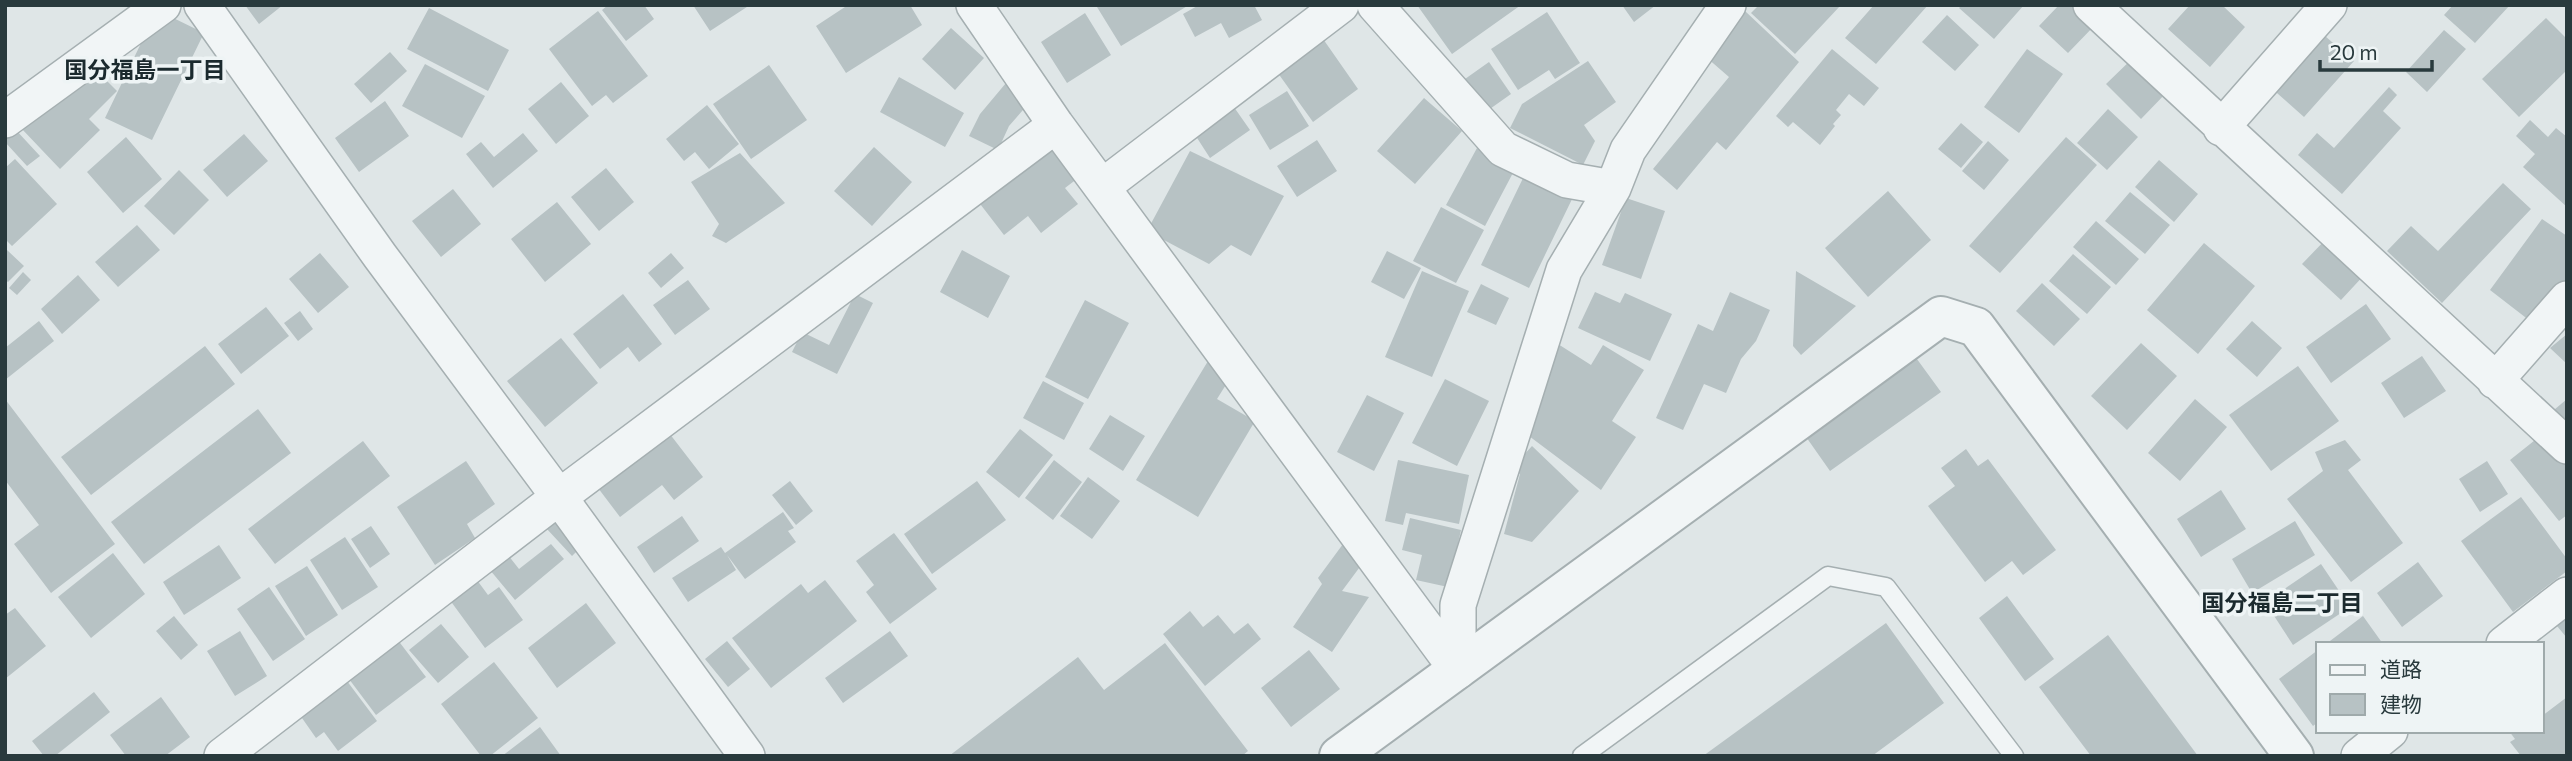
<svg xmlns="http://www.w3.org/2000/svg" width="2572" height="761" viewBox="0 0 2572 761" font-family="Commissioner,'Noto Sans JP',sans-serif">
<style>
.building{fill:#b7c2c4}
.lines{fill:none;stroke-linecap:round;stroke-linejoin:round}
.service-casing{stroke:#a5afb1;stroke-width:21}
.minor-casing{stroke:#a5afb1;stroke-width:38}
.tertiary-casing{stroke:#a5afb1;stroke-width:42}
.service{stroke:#f1f5f6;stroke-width:18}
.minor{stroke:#f1f5f6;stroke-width:35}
.tertiary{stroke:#f1f5f6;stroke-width:38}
.labels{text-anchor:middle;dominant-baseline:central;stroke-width:7;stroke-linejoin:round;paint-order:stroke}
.neighbourhood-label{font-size:23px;font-weight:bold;fill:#1b2a2e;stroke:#eef4f5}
</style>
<rect width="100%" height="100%" fill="#dfe6e7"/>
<path class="building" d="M245,5H283L259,24Z
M608,5H644L654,19L626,41L602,10Z
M693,5H750L710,31Z
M848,5H910L922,25L846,73L816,26Z
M1101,5H1189L1121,46L1097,7Z
M1199,5H1254L1262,20L1229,38L1221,23L1195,37L1183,14Z
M1417,5H1521L1452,54Z
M1622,5H1656L1634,22Z
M1759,5H1841L1795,54L1751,13Z
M1874,5H1928L1876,64L1845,38Z
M1962,5H2024L1994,39L1959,8Z
M2059,5H2076L2096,24L2068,53L2039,26Z
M2190,5H2222L2245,27L2210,67L2168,29Z
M2453,5H2510L2475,43L2444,15Z
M429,8L509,50L488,91L407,49Z
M157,10L204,33L152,140L105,118Z
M598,11L648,76L613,103L606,95L592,106L549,49Z
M1745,11L1799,62L1726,150L1717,142L1677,190L1653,169L1729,77L1706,57Z
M1547,12L1580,63L1555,79L1549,70L1518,90L1491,49Z
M1085,13L1111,55L1067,83L1041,42Z
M1947,15L1979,45L1955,71L1922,42Z
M2546,18L2567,39V70L2519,117L2482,79Z
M951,28L984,58L955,90L922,59Z
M2318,30L2354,61L2304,117L2269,86Z
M2444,30L2466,49L2427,92L2406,72Z
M1321,36L1358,89L1313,122L1275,69Z
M1832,49L1879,88L1864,106L1849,94L1836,110L1841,115L1833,124L1835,126L1820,145L1793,122L1788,127L1776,116Z
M2027,49L2063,74L2019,133L1984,107Z
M390,52L407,71L371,103L354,84Z
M2135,56L2169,90L2141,119L2106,84Z
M1588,61L1616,102L1584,125L1595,141L1583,165L1510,128L1522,104Z
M1489,62L1511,94L1487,111L1465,79Z
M89,63L117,91L89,119L100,130L60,169L21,128Z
M425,64L485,96L462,138L402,106Z
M769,65L807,120L751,159L713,104Z
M899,77L964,113L945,147L880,112Z
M561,82L589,116L556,144L528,109Z
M1006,83L1029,103L1009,126L998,150L969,136L980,114Z
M2389,87L2397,95L2383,111L2401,128L2342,194L2298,155L2317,133L2334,148Z
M1287,91L1309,126L1270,150L1249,115Z
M1424,98L1462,131L1415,184L1377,151Z
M1229,100L1250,130L1210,158L1190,127Z
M385,101L409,136L359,172L335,138Z
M707,105L739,144L709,169L695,152L684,161L666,139Z
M2108,109L2138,137L2107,170L2077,143Z
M2530,120L2548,137L2556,128L2567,137V207L2523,167L2535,154L2516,136Z
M1961,123L1983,142L1961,168L1938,149Z
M15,129L40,156L27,166L5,142V138Z
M523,133L538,151L493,188L466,154L481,142L494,157Z
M244,134L268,161L227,197L203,170Z
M1051,136L1082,175L1065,188L1078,204L1041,233L1028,216L1004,235L974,196Z
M126,137L162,179L123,213L87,172Z
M2066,137L2097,165L2000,273L1969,246Z
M1317,140L1337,171L1297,197L1277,166Z
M1988,141L2009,160L1984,190L1962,171Z
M874,147L912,182L872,226L834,191Z
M1477,148L1515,169L1485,226L1446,205Z
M1190,151L1284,196L1251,256L1231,245L1209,264L1147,231Z
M740,153L785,203L726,243L712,236L719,224L691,182Z
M15,159L57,204L12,246L5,239V168Z
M2159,160L2198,194L2174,222L2135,187Z
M606,168L634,202L599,231L571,197Z
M179,170L209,200L174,235L144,206Z
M1526,172L1574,195L1529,288L1481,265Z
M2503,183L2531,209L2442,303L2387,251L2411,226L2438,251Z
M453,189L481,224L441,257L412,221Z
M1888,191L1931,240L1868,297L1825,248Z
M2130,192L2170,225L2145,254L2105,221Z
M1626,198L1665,211L1641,279L1602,265Z
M557,202L591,244L545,282L511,239Z
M1441,207L1484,230L1456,283L1413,261Z
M2542,219L2567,236V286L2534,324L2490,290Z
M2096,221L2139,259L2116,285L2073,247Z
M137,225L160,250L118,287L95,262Z
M2329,236L2367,272L2341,300L2302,264Z
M2204,243L2255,286L2198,354L2147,310Z
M7,250L24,266L8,282L5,280Z
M962,250L1010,276L988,318L940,292Z
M1387,251L1421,268L1404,299L1371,282Z
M320,253L349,287L318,313L289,279Z
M671,253L684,268L661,288L648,273Z
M2073,254L2111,287L2087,314L2049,281Z
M1422,271L1469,291L1432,377L1385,357Z
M1796,271L1856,306L1801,355L1793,346Z
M23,272L31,280L17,295L9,288Z
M78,275L100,300L62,334L41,309Z
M688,280L710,309L675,335L653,305Z
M2042,283L2080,319L2054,346L2016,311Z
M1481,284L1509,298L1496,325L1467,312Z
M1595,292L1620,303L1625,293L1672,314L1650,361L1578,328Z
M1730,292L1770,310L1756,341L1741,359L1726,393L1704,384L1683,430L1656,418L1698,324L1713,331Z
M623,294L662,344L639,362L628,347L600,369L573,334Z
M855,294L873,303L837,374L792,352L802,332L829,345Z
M1085,300L1129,323L1088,399L1045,377Z
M2366,304L2391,339L2331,383L2306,347Z
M266,307L289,336L241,374L218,344Z
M300,311L313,329L298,341L284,323Z
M39,321L54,341L5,380V348Z
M2252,321L2282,348L2257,377L2226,349Z
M2567,334V364L2550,348Z
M561,338L598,383L545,427L507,381Z
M2141,343L2177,376L2127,430L2091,396Z
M1558,344L1591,365L1603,345L1644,370L1612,421L1636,437L1601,490L1521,430Z
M205,346L235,384L91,495L61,457Z
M1914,355L1941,392L1830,471L1804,434Z
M2422,356L2446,391L2404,418L2381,383Z
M1208,361L1232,375L1217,399L1255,421L1198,517L1136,480Z
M2298,366L2339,421L2271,471L2229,415Z
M1445,379L1489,401L1457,466L1412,443Z
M1043,381L1084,403L1064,440L1023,418Z
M1367,395L1404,413L1374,471L1337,452Z
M5,399L115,544L51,593L14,544L39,525L5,480Z
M2195,399L2227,427L2180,481L2148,453Z
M2567,399V432L2548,415Z
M258,409L291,453L144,564L111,522Z
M1110,415L1145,436L1123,471L1089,449Z
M666,429L703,477L674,500L662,485L620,517L595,484Z
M1020,429L1053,455L1019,498L986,472Z
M2544,433L2567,462V515L2559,521L2510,460Z
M2345,440L2361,460L2348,470L2403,543L2351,582L2287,499L2323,471L2315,452Z
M363,441L390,476L275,564L248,529Z
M1532,446L1579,491L1532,542L1504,534L1520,474L1512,468Z
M1966,449L1978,466L1988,459L2056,550L2023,575L2012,561L1985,582L1928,506L1955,486L1941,468Z
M1054,460L1082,482L1053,520L1025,498Z
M1398,460L1469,475L1459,524L1406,513L1403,525L1385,521Z
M466,461L495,504L467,524L475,538L435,565L397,507Z
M2487,461L2508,494L2480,512L2459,479Z
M1088,477L1120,501L1092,539L1060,516Z
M790,481L813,511L796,525L772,495Z
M977,481L1006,520L932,574L904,534Z
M2221,490L2246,529L2201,557L2177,519Z
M2521,497L2567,559V571L2513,612L2461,541Z
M783,512L794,528L788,531L796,542L745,579L727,555L736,570L688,602L672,578L721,547L725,553Z
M559,516L585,543L572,556L546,528Z
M682,516L699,541L654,573L637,547Z
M1410,518L1461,530L1448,587L1416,580L1422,555L1402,550Z
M2295,521L2315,555L2252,593L2232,559Z
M371,526L390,554L370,568L351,539Z
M894,533L937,589L890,624L866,592L874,585L856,561Z
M345,537L378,587L342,610L310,560Z
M551,544L564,559L515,600L490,570L508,555L519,569Z
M1343,544L1365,560L1342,591L1369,597L1332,652L1293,627L1322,584L1318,578Z
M219,545L241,578L184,615L163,582Z
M113,553L145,594L91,638L58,597Z
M2418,562L2443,596L2402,627L2377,593Z
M2321,564L2350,607L2293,645L2265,602Z
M307,566L338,615L306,636L275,586Z
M471,572L488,595L499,587L523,620L485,648L444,592Z
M825,580L857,621L771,688L732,638L801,584L808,593Z
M269,587L305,639L273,661L237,609Z
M2007,596L2054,659L2025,681L1979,618Z
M586,603L616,643L557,688L528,648Z
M15,608L46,646L5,679V615Z
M2567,608V638L2552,620Z
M1190,611L1203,627L1218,615L1234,634L1248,623L1261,639L1205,686L1163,634Z
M174,616L198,645L181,660L156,631Z
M2363,616L2383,644H2326Z
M1886,623L1944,703L1872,756H1703Z
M441,624L469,657L438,683L409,650Z
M240,631L267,676L235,696L207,651Z
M391,631L426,677L376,715L349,679L376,659L368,648Z
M890,631L908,656L843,703L825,678Z
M2108,635L2198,756H2091L2039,687Z
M727,641L750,669L728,687L705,659Z
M1165,643L1248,751L1242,756H949L1078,657L1104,690Z
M1309,650L1340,689L1291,727L1261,688Z
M2318,650V722L2313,726L2279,679Z
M494,662L538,718L490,756H481L441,704Z
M341,673L377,721L338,751L324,732L316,738L295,708Z
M94,692L110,712L55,756H44L32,741Z
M161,697L190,737L165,756H126L110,735Z
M2567,697V756H2521L2510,742L2515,739L2509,731H2542V716Z
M540,727L561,756H502Z"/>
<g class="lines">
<defs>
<path id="service" d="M1582,756L1828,576L1886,587L2014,756"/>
<path id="minor" d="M202,5L380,256L559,497L747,756
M974,5L1056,125L1458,671
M1375,5L1503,149L1567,180L1613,188
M2091,5L2567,446
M5,120L163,5
M2221,128L2329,5
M1102,187L1341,5
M2495,381L2567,299
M2504,644L2567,595
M1458,671V605L1564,270L1613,188L1628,150L1728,5
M222,756L559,497L1056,125
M2359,756L2390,731"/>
<path id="tertiary" d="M1339,756L1941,316L1976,327L2294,756"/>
</defs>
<use href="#service" class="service-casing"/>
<use href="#minor" class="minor-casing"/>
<use href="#tertiary" class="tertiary-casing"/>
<use href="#service" class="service"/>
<use href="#minor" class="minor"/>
<use href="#tertiary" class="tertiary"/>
</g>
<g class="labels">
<g class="neighbourhood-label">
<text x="145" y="69">国分福島一丁目</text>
<text x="2282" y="602">国分福島二丁目</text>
</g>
</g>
<rect width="2572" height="761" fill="none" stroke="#293a3d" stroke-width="14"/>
<rect x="2316" y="642" width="228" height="91" fill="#eef4f5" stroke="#9faaab" stroke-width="2"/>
<rect x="2330" y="665" width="35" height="10" fill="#f1f5f6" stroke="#9faaab" stroke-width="2"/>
<text x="2380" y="677" font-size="21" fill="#293a3d">道路</text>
<rect x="2330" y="694" width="35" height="21" fill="#b7c2c4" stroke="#9faaab" stroke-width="2"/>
<text x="2380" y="712" font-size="21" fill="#293a3d">建物</text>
<path d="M2320 60v10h112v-10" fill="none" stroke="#293a3d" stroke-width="3.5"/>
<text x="2330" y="60" font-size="21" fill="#293a3d" stroke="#eef4f5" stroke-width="5" paint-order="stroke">20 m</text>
</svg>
